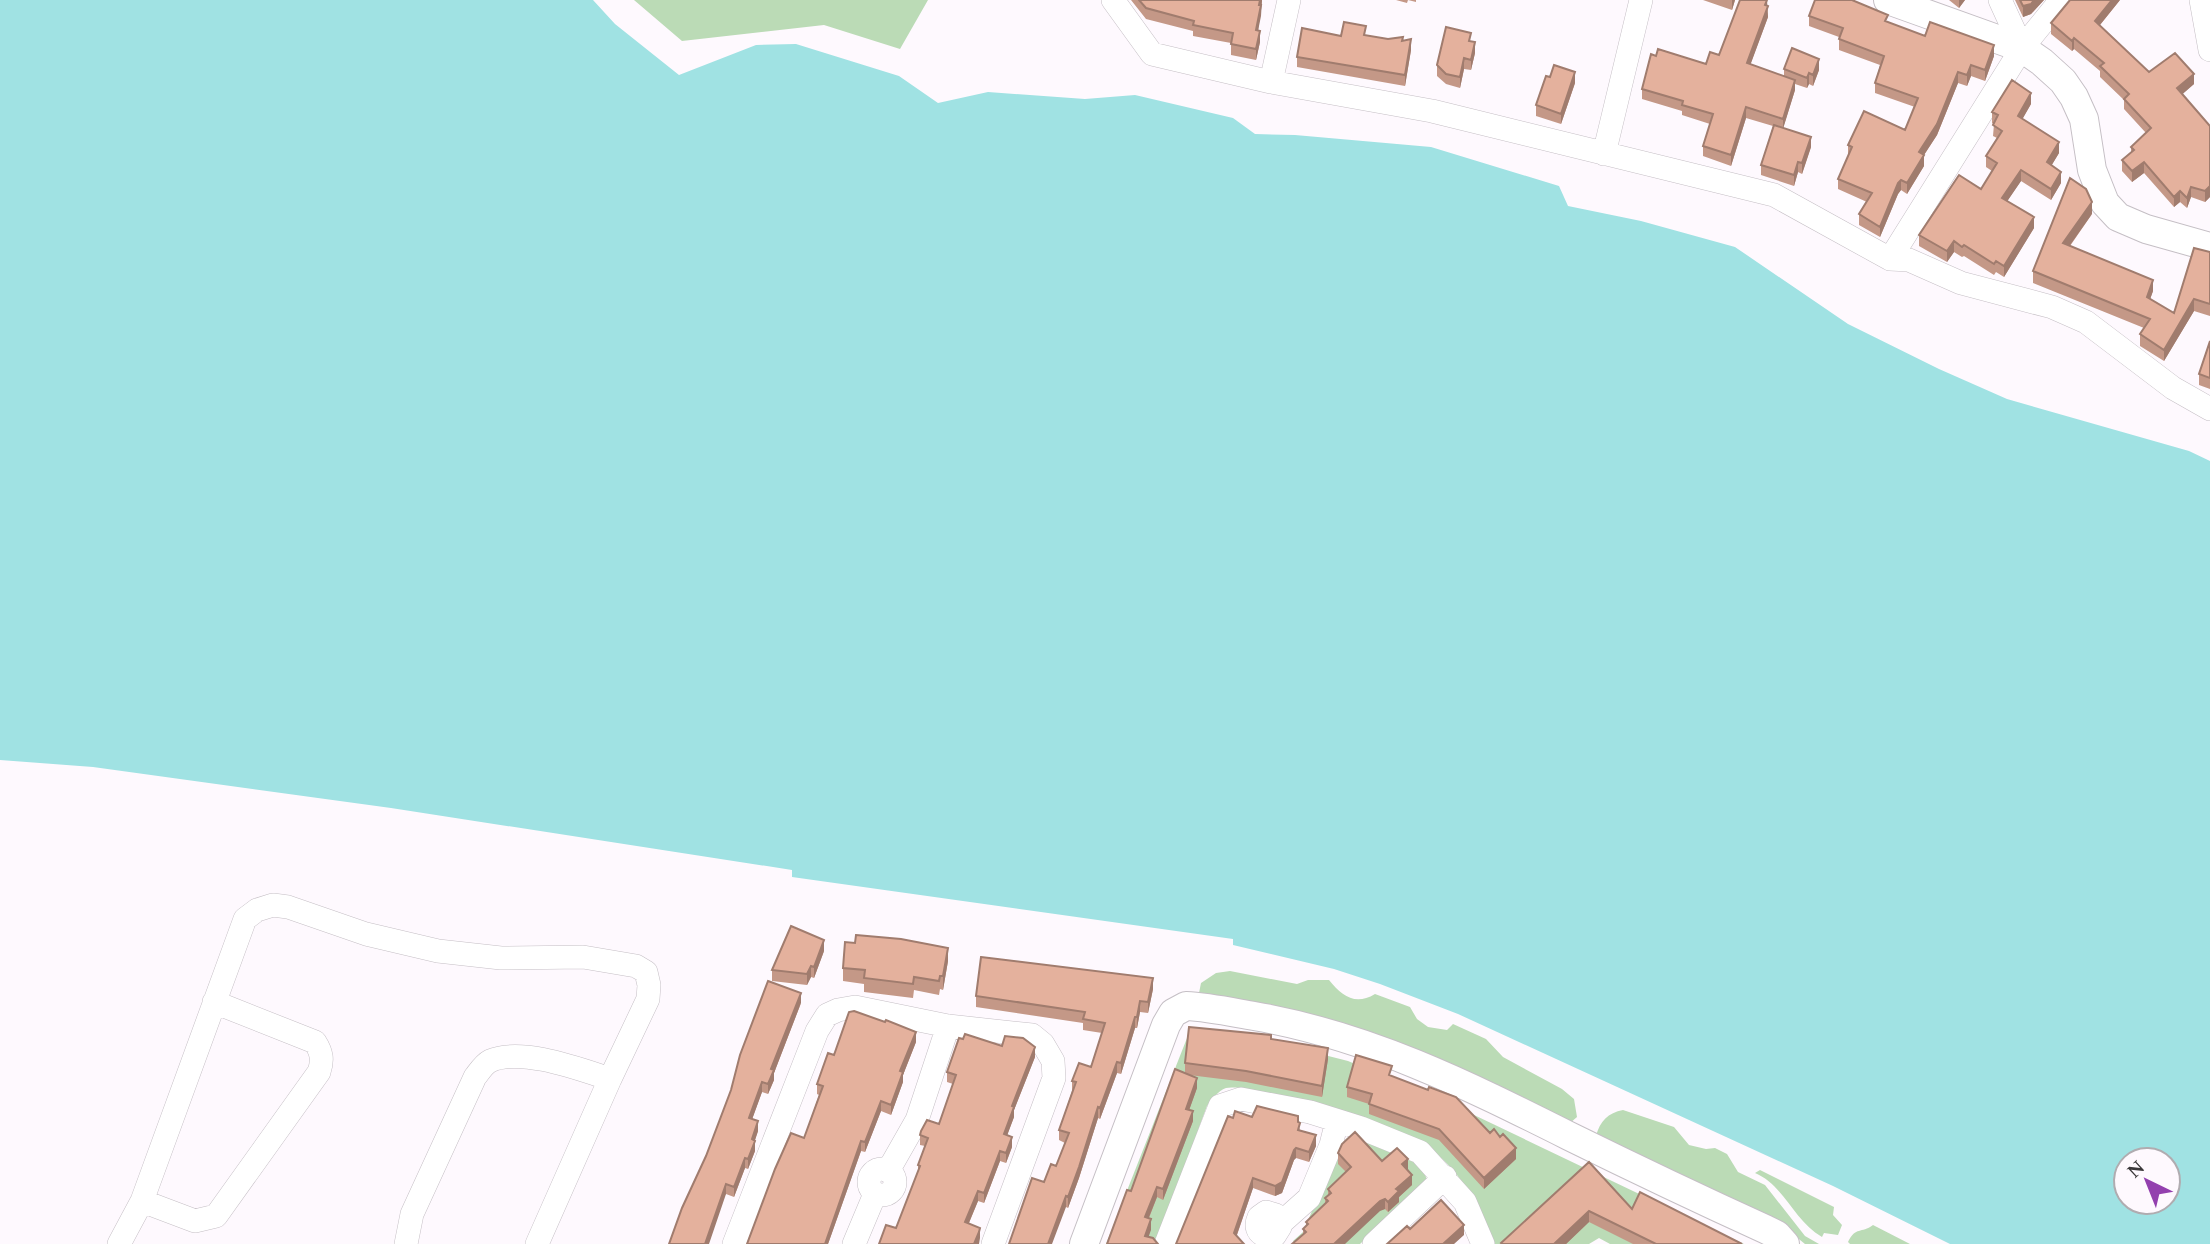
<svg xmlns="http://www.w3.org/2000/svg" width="2210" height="1244" viewBox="0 0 2210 1244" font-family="Spectral,serif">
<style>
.green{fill:#bbdbb6}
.water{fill:#a0e2e3;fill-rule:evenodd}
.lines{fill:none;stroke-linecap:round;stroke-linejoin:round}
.minor-casing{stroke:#c5bfc5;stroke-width:24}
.tertiary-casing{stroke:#c5bfc5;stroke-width:30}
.minor{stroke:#fff;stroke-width:23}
.tertiary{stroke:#fff;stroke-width:28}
.wall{fill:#c49887}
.shaded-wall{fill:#a07c6e}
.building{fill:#e4b19d;stroke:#a07c6e;stroke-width:2}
</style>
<rect width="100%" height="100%" fill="#fef9fe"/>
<path class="green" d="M634,0H928L900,49L824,25L682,41Z
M1230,971L1297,984L1308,980H1329C1342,996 1355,1006 1375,994L1410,1007L1417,1019L1428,1027L1447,1030L1453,1024L1486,1039L1503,1057L1562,1089L1574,1099L1577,1117L1570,1123L1199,993L1201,983L1216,973Z
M1189,1033L1289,1046L1348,1061L1451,1104L1744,1244H1610L1599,1238L1589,1244H1494C1478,1208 1468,1182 1438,1155C1432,1149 1423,1143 1416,1140C1389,1127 1251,1082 1226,1088C1218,1091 1212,1099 1207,1106L1156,1244H1106Z
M1623,1110L1674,1127L1689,1145L1706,1149L1715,1148L1727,1154L1738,1172L1765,1185L1805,1236L1819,1244H1805L1784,1227L1596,1136C1600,1121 1608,1113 1623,1110Z
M1354,1135C1376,1144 1424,1156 1427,1181L1360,1244H1296L1293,1241L1303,1232L1339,1148L1347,1138Z
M1760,1170L1834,1207L1833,1215L1842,1225L1838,1235L1824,1233L1822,1237C1794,1221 1784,1185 1755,1173Z
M1873,1225L1910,1244H1850L1848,1242C1856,1226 1861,1234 1873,1225Z"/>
<path class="water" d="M0,0H593L615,24L679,75L756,45L796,44L899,76L938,103L988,92L1085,99L1135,95L1233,118L1255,134L1295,135L1431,147L1559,186L1568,206L1641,221L1735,247L1848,324L1939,369L2007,399L2189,451L2210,461V1244H1950L1833,1186L1458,1014L1380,984L1334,969L1233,945V939L792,877V870L391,808L93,767L0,760ZM2126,1160H2168V1202H2126Z"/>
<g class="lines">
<defs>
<path id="minor" d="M1113,0L1152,54L1271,82L1432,111L1774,195L1890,259L2022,48L2061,0
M2000,0L2022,48
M2201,0L2210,50
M1271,82L1289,0
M1604,154L1641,0
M1890,259L1909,260L1961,283L2052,307L2086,322L2173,388L2210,409
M869 1182a13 13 0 1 1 26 0a13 13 0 1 1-26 0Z
M888,1171L917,1120L948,1026
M142,1201L195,1221L216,1216L319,1072C323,1060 322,1053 315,1042L214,1002
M1281,1223L1276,1215L1266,1212L1259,1217C1255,1226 1257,1232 1265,1236L1275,1235L1280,1227L1281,1223L1309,1198L1331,1145L1337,1121
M119,1244L142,1201L245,919L257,910L273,905L288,907L366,934L438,951L501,958L583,957L636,966L646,972L649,985L648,999L610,1079L537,1244
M406,1244L412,1214L475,1077C479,1072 484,1064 490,1061C521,1047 579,1069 610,1079
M734,1244L817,1031L827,1015L838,1010L855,1007L948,1026L1032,1035L1043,1044L1053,1061L1054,1078L993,1244
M854,1244L875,1194
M1166,1244L1220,1106L1241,1099L1310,1112L1361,1128L1420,1152L1465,1202L1483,1244
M1374,1244L1445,1177"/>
<path id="tertiary" d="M1888,0L2022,48L2042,62L2063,81L2074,97L2084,119L2092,170L2105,203L2118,217L2146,229L2210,247
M1084,1244L1166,1025L1173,1013L1186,1006C1208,1007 1231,1012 1254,1016C1369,1036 1465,1084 1569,1136C1634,1168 1699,1199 1765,1229L1777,1235L1785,1244"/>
</defs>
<use href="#minor" class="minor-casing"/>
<use href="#tertiary" class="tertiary-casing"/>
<use href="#minor" class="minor"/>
<use href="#tertiary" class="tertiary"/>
</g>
<path class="wall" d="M1131,0H1262L1258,31L1260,42L1256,60L1231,55V43L1193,36V31L1146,19Z
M1396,0H1416V2L1408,0L1407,3Z
M1703,0H1735L1732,10Z
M1949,0H1965L1959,8Z
M2015,0H2044L2031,14L2023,17Z
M2120,0L2100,25L2149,72L2194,84L2182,94L2210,126V197L2205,202L2191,197L2187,208L2180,202L2174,207L2144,173L2132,182L2122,171V160L2131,153V147L2146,133L2124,109V100L2100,77V71L2074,49L2072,51L2051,34V23Z
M1767,6L1768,17L1750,65L1784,76V69L1819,70L1813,86L1809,84L1807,88L1795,84V90L1783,128L1811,147L1802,174L1798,172L1794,186L1761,175V165L1773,126L1746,118L1731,166L1703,156V146L1710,124L1682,115V111L1642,99V89L1706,64L1719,55Z
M1809,16L1888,22L1925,36L1994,56L1985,81L1971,76L1967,86L1958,83L1937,135L1924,155V166L1907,194L1901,190L1898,194L1880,237L1859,225V214L1867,202L1838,189V179L1848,156V145L1905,130L1915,107L1875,93V83L1880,65L1839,50V37L1809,26Z
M1366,35L1388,39L1403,41L1411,50L1405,86L1297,67V57L1341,36Z
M1471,41L1475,53L1471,70L1464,69L1460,88L1446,84L1437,76V65Z
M1550,77L1575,83L1561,124L1536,116V105Z
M2031,104L2022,119L2059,153L2051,166L2061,183L2051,200L2021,181L2007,201L2034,228L2004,277L1996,272L1994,275L1964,256L1962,257L1954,252L1947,262L1919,246V235L1981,189L1992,171L1986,167V156L1997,138L1993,136L1994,124L1992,123V112Z
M2092,214L2070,246L2153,291L2150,299L2174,313L2210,252V316L2194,311L2164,361L2140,346V334L2144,328L2033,283V271Z
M2210,341V389L2199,385V374Z
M824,951L814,978L811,977L807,985L772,981V970Z
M948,961L943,990L940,989L939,995L914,990L913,998L864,992V984L843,981V968Z
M1153,989L1148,1013L1140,1012L1137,1028H1135L1121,1074L1117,1073L1100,1119L1098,1118L1079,1178L1068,1208L1066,1207L1044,1182L1056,1166L1065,1143L1059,1140V1130L1072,1091V1081L1091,1067L1102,1033L1083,1030V1023L976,1007V996Z
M801,1003L774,1073V1080L768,1094L762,1092L752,1119L758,1131L755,1140V1151L748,1169L745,1168L734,1197L726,1194L669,1244Z
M885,1022L916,1042L903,1075V1082L891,1115L881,1111L865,1152L861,1151L828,1244H747L804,1138L819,1095L817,1094V1084L834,1055Z
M1271,1039L1328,1059L1322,1097L1246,1082L1189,1075L1197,1088L1189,1110L1193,1121L1163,1200L1157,1197L1149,1218L1151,1230L1107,1244L1185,1073V1063Z
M1035,1057L1014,1110V1117L1007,1135L1012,1147L1006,1163L1000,1161L984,1203L978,1201L969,1223L980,1238L896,1228L918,1171V1165L925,1146L920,1145V1135L939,1124L953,1084L947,1082V1072Z
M1392,1076L1490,1133L1516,1159L1484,1189L1439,1140L1369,1114V1104L1347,1097V1087Z
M1252,1117L1298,1122L1300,1130L1316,1146L1309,1162L1296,1158L1294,1160L1282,1193L1275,1196L1253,1188L1237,1235L1176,1244L1233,1118Z
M1338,1153L1382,1161L1408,1169L1412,1185L1399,1197V1202L1388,1212L1385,1209L1303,1234V1229L1306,1226V1222L1325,1204V1198L1328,1196V1189L1346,1172L1338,1164Z
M1589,1162L1632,1209L1742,1244H1633L1589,1222L1566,1244H1501Z"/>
<path class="shaded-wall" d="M1260,0H1262L1261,16L1256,41V30Z
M1732,0H1735L1732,10Z
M1767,0L1768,17L1747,74V63Z
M1959,0H1965L1959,8Z
M2034,0H2044L2031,14L2023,17V6Z
M2112,0H2120L2095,31V21Z
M1260,31V42L1256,60V49Z
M2074,38V49L2072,51V41Z
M1411,39V50L1405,86V75Z
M1475,42V53L1471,70V60Z
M1994,45V56L1985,81V70Z
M1464,58V69L1460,88V77Z
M1819,59V70L1813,86V75Z
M1971,65V76L1967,86V75Z
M1575,72V83L1561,124V114Z
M1958,72V83L1937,135L1924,155V166L1907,194V183L1919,152Z
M1809,73V84L1807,88V78Z
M2194,74V84L2177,99V88Z
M1795,80V90L1783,129V119Z
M2031,93V104L2018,127V116Z
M1746,107V118L1731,166V155Z
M1811,137V147L1802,174V163Z
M2059,142V153L2047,173V162Z
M1798,162V172L1794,186V175Z
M2144,162V173L2132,182V171Z
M2021,170V181L2002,209V198Z
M2061,172V183L2051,200V189Z
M1901,180V190L1898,194L1880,237V227L1898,183Z
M2210,186V197L2205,202V191Z
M2191,187V197L2187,208V198Z
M2180,191V202L2174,207V197Z
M2092,202V214L2063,255V243Z
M2034,217V228L2004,277V266Z
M1954,241V252L1947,262V251Z
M2153,280V291L2147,308V297Z
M2194,299V311L2164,361V350Z
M824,940V951L814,978V967Z
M948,948V961L943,990V976Z
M811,966V977L807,985V974Z
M1153,978V989L1148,1013V1002Z
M801,993V1003L774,1073V1080L768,1094V1084L771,1069Z
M1140,1001V1012L1137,1028V1017Z
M1135,1017V1028L1121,1074V1063Z
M916,1032V1042L903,1075V1082L891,1115V1105L900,1071Z
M1035,1047V1057L1014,1110V1117L1004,1144V1134L1012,1106Z
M1328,1048V1059L1322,1097V1086Z
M1117,1062V1073L1100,1119V1108Z
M1197,1078V1088L1186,1119V1109Z
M762,1082V1092L749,1128V1118Z
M881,1101V1111L865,1152V1142Z
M1098,1107V1118L1079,1178L1068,1208V1197Z
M1193,1111V1121L1163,1200V1189Z
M758,1121V1131L752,1149V1139Z
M1316,1135V1146L1309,1162V1152Z
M1012,1137V1147L1006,1163V1153Z
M755,1141V1151L748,1169V1159Z
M861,1141V1151L828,1244H825Z
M1296,1148V1158L1294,1160L1282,1193L1275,1196V1186L1294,1150Z
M1516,1148V1159L1484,1189V1178Z
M1000,1151V1161L984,1203V1193Z
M745,1158V1168L734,1197V1187Z
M1408,1159V1169L1402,1175V1164Z
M1412,1175V1185L1399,1197V1202L1388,1212V1202L1396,1189Z
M1253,1178V1188L1234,1243V1233Z
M726,1184V1194L709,1244H705Z
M1157,1187V1197L1145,1227V1217Z
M978,1191V1201L965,1232V1222Z
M1066,1196V1207L1052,1244H1048Z
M1385,1199V1209L1380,1211L1345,1244H1334L1380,1201Z
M1589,1211V1222L1566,1244H1554Z
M1151,1219V1230L1146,1244L1145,1236Z
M1464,1225V1235L1454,1244H1443Z
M980,1228V1238L979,1244H974Z"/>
<path class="building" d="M1139,0H1260L1259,5H1261L1256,30L1260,31L1256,49L1231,44L1233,33L1193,25L1194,21L1146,8Z
M1740,0H1767L1765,5L1768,6L1747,63L1795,80L1783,119L1746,107L1731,155L1703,146L1713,114L1682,105L1683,101L1642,89L1651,54L1656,56L1658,49L1706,64L1710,52L1719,55Z
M1815,0H1852L1888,15L1885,21L1925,36L1930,22L1994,45L1985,70L1971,65L1967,75L1958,72L1937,124L1919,152L1924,155L1907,183L1901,180L1898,183L1880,227L1859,214L1872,193L1838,179L1852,147L1848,145L1864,111L1905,130L1918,98L1875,83L1884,56L1839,39L1843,28L1809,16Z
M2020,0H2034L2031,4L2023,6Z
M2070,0H2112L2095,21L2149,72L2175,53L2194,74L2177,88L2210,126V186L2205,191L2191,187L2187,198L2180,191L2174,197L2144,162L2132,171L2122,160L2134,150L2131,147L2151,128L2124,99L2129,94L2100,66L2104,63L2074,38L2072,41L2051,23Z
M1344,22L1366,26L1364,35L1388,39L1403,37L1402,41L1411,39L1405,75L1297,57L1302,28L1341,36Z
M1446,27L1471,33L1469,41L1475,42L1471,60L1464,58L1460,77L1446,74L1437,65Z
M1792,48L1819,59L1813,75L1809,73L1807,78L1784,69Z
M1554,65L1575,72L1561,114L1536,105L1546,76L1550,77Z
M2012,80L2031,93L2018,116L2059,142L2047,162L2061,172L2051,189L2021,170L2002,198L2034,217L2004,266L1996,261L1994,264L1964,245L1962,247L1954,241L1947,251L1919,235L1959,175L1981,189L1997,163L1986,156L2002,131L1993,125L1998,115L1992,112Z
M1774,125L1811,137L1802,163L1798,162L1794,175L1761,165Z
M2070,178L2086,189L2092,202L2063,243L2153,280L2147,297L2174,313L2194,248L2210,252V304L2194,299L2164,350L2140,334L2150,319L2033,271Z
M2210,341V378L2199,374Z
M791,926L824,940L814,967L811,966L807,974L772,970Z
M856,935L901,939L948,948L943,976H940L939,981L914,977L913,984L864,978L865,970L843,968L845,942L855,943Z
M981,957L1153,978L1148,1002L1140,1001L1137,1017H1135L1121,1063L1117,1062L1100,1108L1098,1107L1079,1167L1068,1197L1066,1196L1048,1244H1009L1032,1178L1044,1182L1051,1164L1056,1166L1069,1133L1059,1130L1076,1082L1072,1081L1079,1063L1091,1067L1105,1023L1083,1019L1085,1012L976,996Z
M768,981L801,993L771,1069L774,1070L768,1084L762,1082L749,1118L758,1121L752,1139L755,1141L748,1159L745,1158L734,1187L726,1184L705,1244H669L682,1208L706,1156L731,1090L740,1055Z
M854,1011L885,1022L886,1020L916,1032L900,1071L903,1072L891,1105L881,1101L865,1142L861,1141L825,1244H747L775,1169L791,1133L804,1138L823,1086L817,1084L828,1053L834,1055L849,1012Z
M1189,1027L1271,1035V1039L1328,1048L1322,1086L1246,1071L1185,1063Z
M965,1034L1002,1046L1005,1036L1023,1038L1035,1047L1012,1106L1014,1107L1004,1134L1012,1137L1006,1153L1000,1151L984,1193L978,1191L965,1222L980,1228L979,1232L974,1244H879L886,1225L896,1228L920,1166L918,1165L928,1138L920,1135L921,1131L927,1120L939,1124L956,1075L947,1072L959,1038L963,1039Z
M1356,1055L1392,1066L1389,1075L1428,1090L1429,1087L1456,1097L1490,1133L1494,1129L1500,1137L1503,1134L1516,1148L1484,1178L1439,1129L1369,1104L1372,1094L1347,1087Z
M1175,1069L1197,1078L1186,1109L1193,1111L1163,1189L1157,1187L1145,1217L1151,1219L1145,1236L1153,1238L1158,1244H1107L1127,1190L1131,1191Z
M1257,1106L1298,1116V1122L1300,1123L1298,1130L1316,1135L1309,1152L1296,1148L1294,1150L1282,1182L1275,1186L1253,1178L1234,1233L1244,1244H1176L1228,1116L1233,1118L1235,1111L1252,1117Z
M1355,1132L1382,1161L1397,1148L1408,1159L1402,1164L1412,1175L1396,1189L1399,1191L1388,1202L1385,1199L1380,1201L1334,1244H1292L1306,1232L1303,1229L1308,1224L1306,1222L1328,1201L1325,1198L1331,1193L1328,1189L1351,1167L1338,1153L1342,1144Z
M1589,1162L1632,1209L1640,1192L1742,1244H1656L1589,1211L1554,1244H1502L1501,1243Z
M1441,1200L1464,1225L1443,1244H1387L1407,1226L1410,1229Z"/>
<g transform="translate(2147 1181) rotate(317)"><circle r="33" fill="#fef9fe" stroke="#b0acb0" stroke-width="2"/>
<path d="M0-5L12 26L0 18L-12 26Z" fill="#9340ae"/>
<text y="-10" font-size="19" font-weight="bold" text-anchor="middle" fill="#3b383a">N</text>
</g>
</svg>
